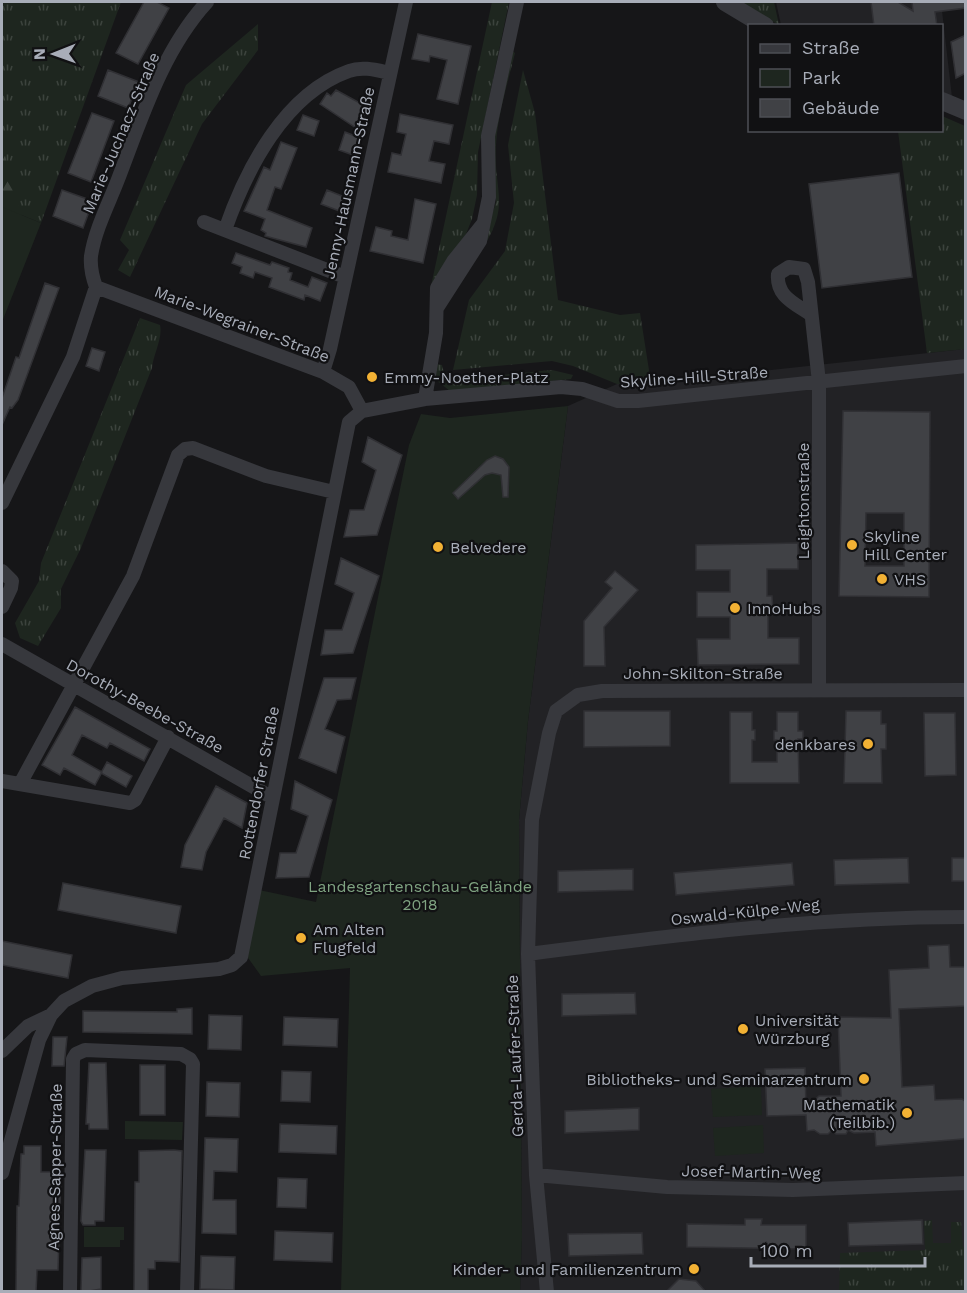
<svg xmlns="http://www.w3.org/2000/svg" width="967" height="1293" viewBox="0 0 967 1293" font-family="'Work Sans',sans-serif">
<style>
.built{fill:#222225}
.grass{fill:url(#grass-tufts)}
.forest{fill:url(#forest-firs)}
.green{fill:#1e261f}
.building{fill:#404145;stroke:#303034;stroke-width:1.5;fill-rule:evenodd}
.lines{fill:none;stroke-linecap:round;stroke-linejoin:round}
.minor{stroke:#37383d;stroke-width:14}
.tertiary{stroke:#37383d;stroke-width:18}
.poi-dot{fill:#f2b134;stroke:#111113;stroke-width:2}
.labels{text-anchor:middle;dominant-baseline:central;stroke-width:4.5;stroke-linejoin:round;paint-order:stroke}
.street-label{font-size:16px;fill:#a8adb8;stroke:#111113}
.poi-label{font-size:16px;fill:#a8adb8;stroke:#111113;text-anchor:start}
.park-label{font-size:16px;fill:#7fa381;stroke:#111113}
</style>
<defs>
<pattern id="grass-tufts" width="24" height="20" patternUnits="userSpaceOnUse" patternTransform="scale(1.5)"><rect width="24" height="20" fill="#1e261f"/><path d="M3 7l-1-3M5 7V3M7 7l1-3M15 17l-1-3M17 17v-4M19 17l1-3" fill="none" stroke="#3c433d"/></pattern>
<pattern id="forest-firs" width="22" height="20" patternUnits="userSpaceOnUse" patternTransform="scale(1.5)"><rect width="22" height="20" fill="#1e261f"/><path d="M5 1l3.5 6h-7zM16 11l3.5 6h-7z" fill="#3c433d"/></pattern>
</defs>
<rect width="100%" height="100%" fill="#161618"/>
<path class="built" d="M776,2H941L953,106L942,102V26L781,25Z
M965,349V1291L520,1292L522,1237L519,820L528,721L568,406L617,384L651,383Z"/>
<path class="grass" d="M2,2H121L41,223L2,207Z
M492,2H509L478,152L477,195L472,219L466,234L431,286Z
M738,2H774L779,25Z
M258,24V50L202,124L130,277L118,270L129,250L120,240L186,85Z
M512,51L515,53C508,82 498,113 496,144C493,193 512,203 481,251L496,202L492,150Z
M523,70L535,113L558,300L620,315L640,313L651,383L617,384L573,366L552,361L453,370L469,300L505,251L514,203L508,145Z
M942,116L965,126V349L927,353L898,131L942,130Z
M140,318L160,325C163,338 153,355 152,368L81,548L61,589V608L38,646L20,638L15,623L39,581L41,563Z
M436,364L442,365L444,373L451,380L552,370L573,375L571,379L450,391L436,380Z
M932,1220L933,1243H951V1222H961L963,1247H965V1291H839L840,1253L925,1250L924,1221Z"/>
<path class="forest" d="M2,151L4,152L25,229L2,317Z"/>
<path class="green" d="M2,207L41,223L2,322Z
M568,406L528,721L519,820L522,1237L520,1291H341L350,968L261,976L246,955L259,890L316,902L409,445L421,414L450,418Z
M761,1086L762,1115L713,1117L711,1089Z
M125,1121L183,1122L182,1140L125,1139Z
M763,1125L764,1153L715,1156L713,1128Z
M84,1227H124V1240H120V1247H84Z"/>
<path class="building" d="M144,2H157L169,8L138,64L116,53Z
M871,2H898L913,11L912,2H966V8L935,12L937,26H874Z
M418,34L471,46L458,104L437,99L447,60L430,56L429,62L412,59Z
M966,35V73L956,78L951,42Z
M108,70L139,82L128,108L98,96Z
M336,90L369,108L356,128L320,104L327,93L331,96Z
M92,113L114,121L91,182L68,173Z
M400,114L453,125L449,144L434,141L429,161L445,164L441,183L388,172L392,153L401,155L406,134L397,132Z
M303,115L319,121L314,136L297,130Z
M345,132L360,138L353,155L339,150Z
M281,142L297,148L281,189L275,187L267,210L312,228L306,247L265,236L266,233L261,230L265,219L244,211L264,167L270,170Z
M899,173L912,277L822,288L809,184Z
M62,190L93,201L83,228L53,216Z
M327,190L347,198L342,212L321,204Z
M415,199L436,204L423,263L370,251L376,227L392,231L391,236L408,240Z
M236,253L270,265L272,262L289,268L288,272L292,273L290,280L308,287L312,277L327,283L320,301L305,295L304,300L269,287L272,278L255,272L253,278L240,273L242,267L232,263Z
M45,283L59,288L18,400L12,408L10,407L2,425V398L16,357L19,358Z
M92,348L105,352L99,371L86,366Z
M843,411L930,412L929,597L839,596ZM866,513H904V566H865Z
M368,437L402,455L377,535L344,537L350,510H364L376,470L362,462Z
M495,456L503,459L509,467L508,497H503L501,475L492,473L485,475L458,499L453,493L487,460Z
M798,543V569H767V596H772L773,612H768V638H799V664L698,665L697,639H730V617H697V592H730V570H696V545Z
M341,558L379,576L353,653L321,655L325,630H342L354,593L335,584Z
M615,571L638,590L604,627L605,666H584V621L612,588L605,582Z
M324,678H356L351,699L337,700L325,729L345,737L336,773L299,758Z
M75,707L150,749L144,761L110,743L107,748L82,735L72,755L102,772L95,785L64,768L60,775L42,765Z
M584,711H670V746L584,747Z
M846,711H881V724H886V749H881L882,783H844Z
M730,712H752V730H755V740H752V762H777V740H774V731H777V712H798V731H803V739H798L799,783H730Z
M924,713H955L956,775L925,776Z
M107,762L132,776L126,787L101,773Z
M295,781L332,800L309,877L276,878L280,853H296L308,816L291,809Z
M216,786L247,803L242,828L224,818L206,852L202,870L181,867L185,845Z
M908,858L909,883L835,885L834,860Z
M952,858H966V881H952Z
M792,863L794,885L676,895L674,873Z
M633,869V890L558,892V871Z
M63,883L181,906L176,933L58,910Z
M2,941L72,955L68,978L2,965Z
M949,945L950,967H966V1006L899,1009L902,1087L934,1085L935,1100L962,1099L966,1102V1137L963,1139L876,1146L875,1132L854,1133L848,1130L846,1134H836L832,1130L828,1134H820L814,1130L807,1131L806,1115L767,1116L765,1069L805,1068L806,1108L819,1096H841L838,1017L891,1018L889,970L929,968L928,946Z
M635,993L636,1014L562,1016V994Z
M192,1008V1034L83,1032V1011L177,1012V1009Z
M209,1015L242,1016L241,1050L208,1049Z
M284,1017L338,1019L337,1047L283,1045Z
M53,1037H67L64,1066H52Z
M89,1063H106L108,1129H89V1124H86Z
M140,1065H165V1115H140Z
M282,1071L311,1072L310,1102L281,1101Z
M207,1082L240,1083L239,1117L206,1116Z
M639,1108V1130L565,1133V1111Z
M280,1124L337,1126L336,1154L279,1152Z
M205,1138L238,1139L237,1172L214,1171L213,1200H236V1234L202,1233Z
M24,1146H41V1172H61L58,1270H37L36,1292H16L17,1206H19L21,1154H24Z
M85,1150H106L104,1221H95V1225H83L81,1221Z
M174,1150L182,1151L179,1262L155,1261V1269H148V1292H134L135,1182H139V1151Z
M278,1178L307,1179L306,1208L277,1207Z
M745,1219H762L761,1225H806V1249L687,1247V1224L745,1225Z
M922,1220L923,1244L849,1246L848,1223Z
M275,1231L333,1233L332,1262L274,1260Z
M642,1233L643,1254L569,1256L568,1234Z
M201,1256L235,1257L234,1290L200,1289Z
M101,1257V1289L84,1292L81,1290L82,1258Z
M679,1279L696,1281L706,1292H666Z"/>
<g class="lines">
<path class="minor" d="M204,222L345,277
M225,230C246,170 284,94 349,71C362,66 376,70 390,73
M96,287C92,276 90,267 91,256C95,230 108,205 117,182C141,120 162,51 207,2
M96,287L323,372L349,387L362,411
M437,308L480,241L489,197L488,136L517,2
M810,314C794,303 776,296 778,274L789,267L804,269L808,282L819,382V689
M323,372L330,349L406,2
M425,399L436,333L437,288L454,260L482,225
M2,503L73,357L96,287
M2,571L12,581L11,588L2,607
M2,644L273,798
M2,781L130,803L135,800L168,737
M20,784L133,576L178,455L185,449L193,448L266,476L334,492
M528,954C674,935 818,917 966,917
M2,1051L28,1026L51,1015
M2,1173L39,1040L51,1015L64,1001L92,986L122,978L219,969L232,965L241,957L349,422L362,411L425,399L561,387L582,389L618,401H638L966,366
M536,1175L667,1187L793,1190L966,1183
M70,1292L73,1059L76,1054L85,1050L181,1054L190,1059L193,1064L187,1292
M547,1292L536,1175L528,954L532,820L549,733L556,711L578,695L602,691L966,690"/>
<path class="tertiary" d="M725,2L765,26
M942,101L966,111"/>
</g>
<g class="poi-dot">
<circle cx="372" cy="377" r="6"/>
<circle cx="852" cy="545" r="6"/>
<circle cx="438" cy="547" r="6"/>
<circle cx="882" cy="579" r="6"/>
<circle cx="735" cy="608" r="6"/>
<circle cx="868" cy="744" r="6"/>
<circle cx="301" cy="938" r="6"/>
<circle cx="743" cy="1029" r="6"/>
<circle cx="864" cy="1079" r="6"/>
<circle cx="907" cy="1113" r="6"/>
<circle cx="694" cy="1269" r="6"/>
</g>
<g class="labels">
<g class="street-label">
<text transform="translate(121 133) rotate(-67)">Marie-Juchacz-Straße</text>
<text transform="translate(349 183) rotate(-78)">Jenny-Hausmann-Straße</text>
<text transform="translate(242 324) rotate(21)">Marie-Wegrainer-Straße</text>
<text transform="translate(694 377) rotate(-4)">Skyline-Hill-Straße</text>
<text transform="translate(803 501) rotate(-90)">Leightonstraße</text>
<text x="703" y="673">John-Skilton-Straße</text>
<text transform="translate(145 706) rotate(29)">Dorothy-Beebe-Straße</text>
<text transform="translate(259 783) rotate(-79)">Rottendorfer Straße</text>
<text transform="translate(745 912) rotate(-6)">Oswald-Külpe-Weg</text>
<text transform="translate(515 1056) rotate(-92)">Gerda-Laufer-Straße</text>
<text transform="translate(55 1167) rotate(-89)">Agnes-Sapper-Straße</text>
<text transform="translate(751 1172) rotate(1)">Josef-Martin-Weg</text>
</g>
<g class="poi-label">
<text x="384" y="377">Emmy-Noether-Platz</text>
<text x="864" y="536">Skyline<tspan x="864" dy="18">Hill Center</tspan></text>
<text x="450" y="547">Belvedere</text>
<text x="894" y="579">VHS</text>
<text x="747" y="608">InnoHubs</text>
<text x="856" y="744" text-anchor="end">denkbares</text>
<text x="313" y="929">Am Alten<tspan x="313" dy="18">Flugfeld</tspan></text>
<text x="755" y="1020">Universität<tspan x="755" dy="18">Würzburg</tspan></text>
<text x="852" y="1079" text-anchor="end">Bibliotheks- und Seminarzentrum</text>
<text x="895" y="1104" text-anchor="end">Mathematik<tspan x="895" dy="18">(Teilbib.)</tspan></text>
<text x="682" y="1269" text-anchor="end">Kinder- und Familienzentrum</text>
</g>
<g class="park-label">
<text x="420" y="886">Landesgartenschau-Gelände<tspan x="420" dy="18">2018</tspan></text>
</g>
</g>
<rect width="967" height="1293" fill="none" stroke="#a8adb8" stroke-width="6"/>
<rect x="748" y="24" width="195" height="108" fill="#111113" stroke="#4d4f55" stroke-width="1.5"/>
<rect x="760" y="44" width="30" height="9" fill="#37383d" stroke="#4d4f55" stroke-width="1.5"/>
<text x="802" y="54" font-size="18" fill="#a8adb8">Straße</text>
<rect x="760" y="69" width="30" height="18" fill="#1e261f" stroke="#4d4f55" stroke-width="1.5"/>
<text x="802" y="84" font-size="18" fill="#a8adb8">Park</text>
<rect x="760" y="99" width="30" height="18" fill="#404145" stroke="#4d4f55" stroke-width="1.5"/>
<text x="802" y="114" font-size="18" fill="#a8adb8">Gebäude</text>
<g transform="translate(54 54) rotate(269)" stroke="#111113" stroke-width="4.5" paint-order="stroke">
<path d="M0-4.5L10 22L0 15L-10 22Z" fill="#a8adb8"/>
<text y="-9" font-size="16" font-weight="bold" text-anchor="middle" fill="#a8adb8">N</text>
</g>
<path d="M751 1257v9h174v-9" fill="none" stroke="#a8adb8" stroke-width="3"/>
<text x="760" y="1257" font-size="18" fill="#a8adb8" stroke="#111113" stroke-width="4.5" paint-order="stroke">100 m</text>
</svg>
